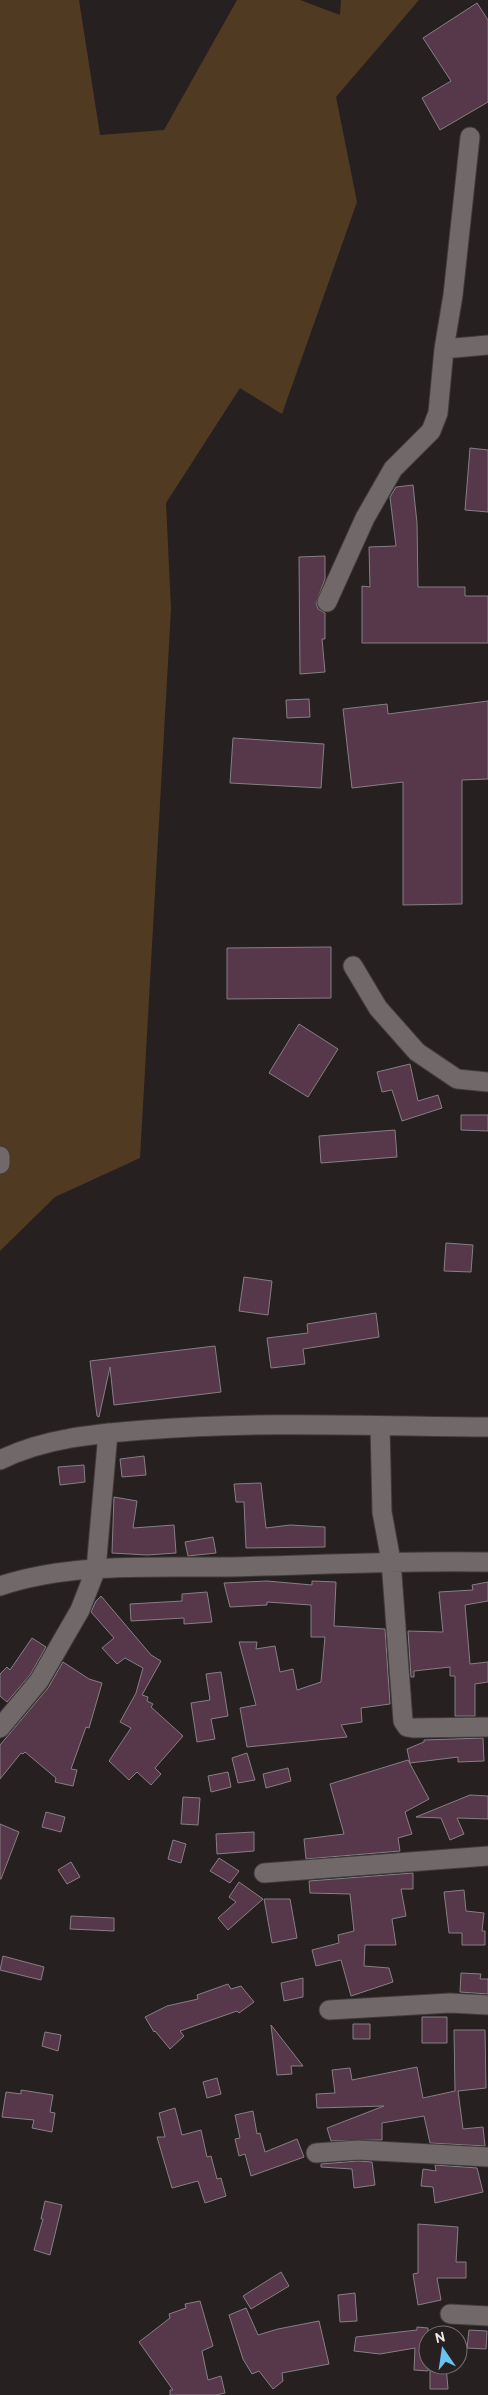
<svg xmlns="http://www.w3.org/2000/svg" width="488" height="2395" viewBox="0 0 488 2395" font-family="Overpass,sans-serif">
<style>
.green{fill:#513a22}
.building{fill:#57374a;stroke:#867f83}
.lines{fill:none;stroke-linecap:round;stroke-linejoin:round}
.minor-casing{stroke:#413b3c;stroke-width:21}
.minor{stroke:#706869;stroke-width:19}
</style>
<rect width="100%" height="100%" fill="#272021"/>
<path class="green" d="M0,0H79L100,135L164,130L237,0H300L340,15L341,0H419L336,97L357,202L282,414L240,388L166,503L171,609L140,1158L55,1197L0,1251Z"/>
<path class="building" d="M477,3L488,20V102L440,130L422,98L451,81L423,38Z
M470,448L488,450V512L465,510Z
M413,485L417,523L418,587H465V596H488V643H362V586L370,587L369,547L396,546L390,497L396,487Z
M325,556V579L316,603L318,609L325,613V639H322L325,672L300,674L299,557Z
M309,699L310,717L287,718L286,700Z
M488,701V779L462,780V904L403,905V782L352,788L343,709L387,704L388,714Z
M233,738L324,744L321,788L230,783Z
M331,947V998L227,999V948Z
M299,1024L338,1049L308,1097L269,1073Z
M410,1064L418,1101L438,1095L442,1108L402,1121L392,1090L382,1092L377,1072Z
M461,1115H488V1131L461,1130Z
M395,1130L397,1157L321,1163L319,1136Z
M446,1243L473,1245L471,1272L444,1271Z
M244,1277L272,1281L268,1315L239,1311Z
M376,1313L379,1337L303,1349L305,1364L271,1368L267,1338L308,1333L307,1324Z
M215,1346L221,1392L114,1405L110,1367L99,1417L97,1416L90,1361Z
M144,1456L146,1475L122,1477L120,1459Z
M84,1465L85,1482L60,1485L58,1467Z
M261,1483L266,1528L290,1525L325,1527V1547L246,1548L244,1502H236L234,1484Z
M114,1497L137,1501L133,1528L174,1525L176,1553L147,1555L112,1553Z
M213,1537L216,1553L188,1556L185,1542Z
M267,1581L312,1585V1581L336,1582L334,1626L385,1629L390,1704L361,1708L362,1722L341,1725L347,1737L247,1747L240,1708L256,1705L239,1642H257L256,1649L275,1646L280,1672L293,1669L297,1690L321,1682L325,1637H311V1605L267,1602V1605L230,1607L224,1583Z
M488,1582V1601L465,1605L470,1664L488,1662V1682L475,1684V1716H455V1676H450V1667L414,1671V1677H411L408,1631L443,1632L439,1592L473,1590L472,1585Z
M207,1592L212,1622L184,1624V1618L131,1621L130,1604L182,1601V1594Z
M101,1596L151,1655L161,1661L142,1695L148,1697L147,1701L153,1704L151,1707L183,1736L155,1768L161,1774L151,1785L137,1772L129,1780L109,1761L131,1728L120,1722L136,1693L143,1668L125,1658L117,1664L102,1648L114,1638L91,1612L96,1601Z
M32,1638L46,1647L30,1675L7,1702L0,1696V1674L7,1667L10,1670Z
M63,1662L89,1679L102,1683L89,1728L86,1727L71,1769L77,1770L73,1786L55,1782L56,1778L25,1752L23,1754L21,1753L0,1779V1745L48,1688Z
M221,1672L228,1716L211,1719L215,1739L197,1742L191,1703L210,1700L206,1674Z
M483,1738L484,1761L458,1762V1757L410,1763L407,1749L424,1742V1740Z
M247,1753L255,1780L238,1783L232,1758Z
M408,1760L429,1799L405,1812L412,1834L398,1838L400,1851L306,1859L304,1839L344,1834L330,1784Z
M288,1768L291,1781L266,1788L263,1774Z
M228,1772L231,1787L211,1792L208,1776Z
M470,1795L488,1796V1819L457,1818L464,1834L450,1840L441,1818L416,1817Z
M183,1797L200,1798L198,1825L181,1824Z
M46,1812L65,1817L61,1832L42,1827Z
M0,1824L19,1832L1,1879H0Z
M254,1832V1851L217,1854L216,1834Z
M173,1840L186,1844L181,1863L168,1859Z
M219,1858L239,1871L230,1883L210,1871Z
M71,1862L80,1877L67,1884L58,1870Z
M413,1873V1889H401L406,1916L392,1919L396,1945H365L364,1966L389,1968L393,1982L351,1996L341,1960L316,1966L312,1950L339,1943L338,1935L354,1931L350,1894L310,1893L309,1881Z
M239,1882L263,1899L228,1930L218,1918L236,1902L229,1897Z
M464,1890L466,1911L484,1913L482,1931H485V1945H462V1933H449L444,1892Z
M264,1899H290L297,1938L272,1943Z
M71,1916L114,1918V1931L70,1929Z
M3,1956L44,1967L41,1980L0,1970Z
M461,1973L481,1974L480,1979H488V1994L460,1992Z
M303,1978V1997L284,2001L281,1983Z
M228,1984L231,1989L241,1986L254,2002L239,2013L237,2011L180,2031L184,2036L170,2049L155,2031L154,2032L145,2017L167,2006L198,1999L197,1995Z
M422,2017H447V2043H422Z
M353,2024H370V2039H353Z
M271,2025L303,2066H291L292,2074L277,2075Z
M454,2030H485L486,2088L458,2091L463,2129L483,2127L485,2146L430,2143L424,2116L382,2123V2140L331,2141L327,2128L384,2106L317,2108L316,2094L335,2093L332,2070L350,2068L352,2080L417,2067L423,2098L455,2091Z
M45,2032L61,2035L58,2051L42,2046Z
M217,2078L221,2094L207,2098L203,2082Z
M21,2090L53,2095L50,2112L55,2113L52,2132L32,2128L34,2120L2,2117L6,2092L21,2094Z
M175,2108L182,2135L201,2130L207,2157L211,2156L217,2179L221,2178L226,2196L205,2203L198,2181L172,2188L157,2137H165L159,2113Z
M253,2111L257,2134L260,2133L265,2152L297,2139L304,2157L251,2176L245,2154L239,2156L235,2139L240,2138L235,2115Z
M358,2161L372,2162L375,2185L354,2188L352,2169L321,2167V2164Z
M435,2165L477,2168L483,2192L435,2203L433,2187L421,2186L423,2169L436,2171Z
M45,2201L62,2205L50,2255L34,2250L43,2219H41Z
M418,2224L458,2227L456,2262H466V2278H437L441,2300L418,2305L413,2274L418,2273Z
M281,2272L289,2286L251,2309L243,2296Z
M355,2293L357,2321L340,2322L338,2295Z
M200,2301L213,2346L202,2351L208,2380L221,2376L225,2393L216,2395H170V2390H173L139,2342L170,2318L169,2314L186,2308L185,2304Z
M246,2308L258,2335L278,2329L319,2321L329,2364L282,2373L283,2381L273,2389L259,2371L252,2374L243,2359L229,2315Z
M417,2327L428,2328V2371L414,2370L415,2348L380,2354L354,2351L356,2337L417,2330Z
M469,2330L487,2331L486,2349L467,2348Z
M430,2365H446L448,2389H430Z"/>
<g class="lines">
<defs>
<path id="minor" d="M470,137L453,295L444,349L488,345
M327,602L365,518L393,469L431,431L438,413L444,349
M353,966L378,1008L417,1052L457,1079L488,1082
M0,1156V1164
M380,1426L382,1512L391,1561L403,1721L407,1727L413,1728L488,1727
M0,1460C45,1438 94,1434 144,1430C258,1421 373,1426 488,1427
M0,1586C72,1562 155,1568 230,1567C316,1565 402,1560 488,1562
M0,1728L39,1681L80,1610L96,1569L108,1433
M264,1873L488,1856
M329,2010L450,2003L488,2005
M316,2153L358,2150L488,2157
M450,2314L488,2316"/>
</defs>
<use href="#minor" class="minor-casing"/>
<use href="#minor" class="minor"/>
</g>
<g transform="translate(443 2350) rotate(347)"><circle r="24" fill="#272021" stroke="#777171"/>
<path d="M0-4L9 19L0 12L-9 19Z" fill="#69c3f1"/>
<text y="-8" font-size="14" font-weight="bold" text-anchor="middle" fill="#eeeaea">N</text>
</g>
</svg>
